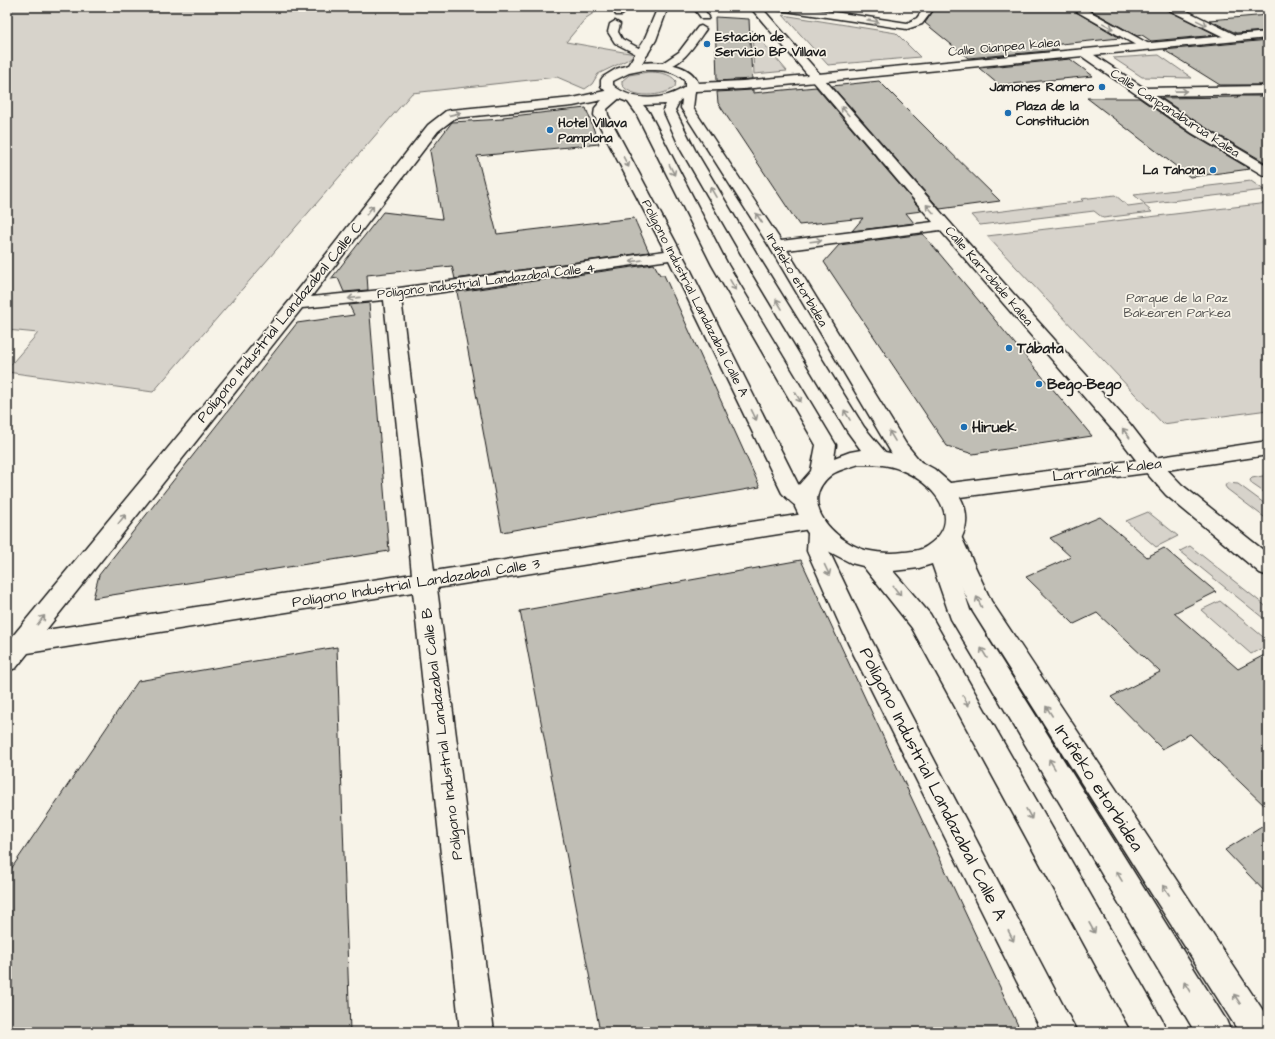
<svg xmlns="http://www.w3.org/2000/svg" width="1275" height="1039" viewBox="0 0 1275 1039" font-family="'Architects Daughter',sans-serif">
<style>
.green{fill:#d7d3cb;stroke:#7a7874}
.building{fill:#c0beb5;stroke:#1c1c1c}
.lines{fill:none;stroke-linecap:round;stroke-linejoin:round}
.lane-casing{stroke:#1c1c1c;stroke-width:3}
.street-casing{stroke:#1c1c1c;stroke-width:3}
.secondary-casing{stroke:#1c1c1c;stroke-width:3}
.lane{fill:#f7f3e8;fill-rule:evenodd}
.street{fill:#f7f3e8;fill-rule:evenodd}
.secondary{fill:#f7f3e8;fill-rule:evenodd}
.oneway{stroke:#94928c}
.poi-dot{fill:#1f6fb2;stroke:#f7f3e8;stroke-width:1.5}
.labels{text-anchor:middle;dominant-baseline:central;stroke-width:3.5;stroke-linejoin:round;paint-order:stroke}
.far-poi-label{font-size:13px;font-weight:bold;fill:#1c1c1c;stroke:#f7f3e8;text-anchor:start}
.far-street-label{font-size:13px;fill:#1c1c1c;stroke:#f7f3e8}
.far-park-label{font-size:13px;fill:#545351;stroke:#f7f3e8}
.street-label{font-size:15px;fill:#1c1c1c;stroke:#f7f3e8}
.poi-label{font-size:15px;font-weight:bold;fill:#1c1c1c;stroke:#f7f3e8;text-anchor:start}
.near-street-label{font-size:18px;fill:#1c1c1c;stroke:#f7f3e8}
</style>
<rect width="100%" height="100%" fill="#f7f3e8"/>
<filter id="ink" filterUnits="userSpaceOnUse"><feTurbulence type="fractalNoise" baseFrequency=".025" numOctaves="2"/><feDisplacementMap in="SourceGraphic" scale="8" xChannelSelector="R" yChannelSelector="G"/><feConvolveMatrix kernelMatrix="1 2 1 2 8 2 1 2 1" color-interpolation-filters="sRGB"/></filter>
<g filter="url(#ink)">
<path class="green" d="M7,7H603L586,18L566,42L635,54L627,60L598,74L592,84L585,89L557,77L412,93L153,392L7,372V369L38,333L7,330Z
M783,15L896,33L920,57L828,65Z
M752,30L787,71L754,74Z
M1159,55L1192,78L1142,77L1113,58Z
M648,72C658,72 670,73 676,81L675,87C663,97 632,99 622,85V81L629,75Z
M1251,181L1264,190L1145,204L1134,195Z
M1115,195L1128,206L1143,204L1152,212L1103,218L1094,211L980,225L971,215L1083,201L1081,199Z
M1268,203V410L1163,424L987,236Z
M1268,475V495L1252,484L1250,480L1252,478Z
M1227,483L1238,484L1268,506V520L1227,489L1225,486Z
M1148,512L1178,536L1156,547L1126,521Z
M1190,546L1268,608V622L1180,551Z
M1220,601L1268,641V645L1251,654L1201,610Z"/>
<path class="building" d="M936,7H1068L1120,38L1051,45L1059,50L968,58L925,23Z
M1085,7H1161L1217,35L1151,41L1142,35L1137,36Z
M1268,15V31L1236,33L1209,20Z
M715,17L749,19L752,79L717,81Z
M1268,40V85H1220L1164,50Z
M1070,59L1093,76L999,85L979,68Z
M879,81L935,137L1000,201L940,209L832,86Z
M816,87L922,211L906,213L914,223L852,231L863,218L799,225L718,103L717,92L753,90V93Z
M1237,96H1268V164L1203,126L1161,98L1238,97Z
M1087,98H1139L1191,134L1250,169L1190,177Z
M586,108L599,144L477,156L497,234L634,218L649,252L455,279L452,266L367,275L368,290L344,292L338,278L331,279L383,212L442,219L430,151L452,122L503,119V117Z
M923,234L1092,436L973,454L947,446L824,262L839,245Z
M654,264L660,275H664L760,487L502,532L457,292Z
M369,303L389,551L93,598L99,575L297,323L354,315L349,305Z
M1100,517L1147,557L1164,548L1216,592L1174,613L1238,669L1268,653V809L1190,734L1162,749L1111,697L1160,672L1097,613L1074,624L1026,577L1071,557L1050,538Z
M801,560L898,769L1021,1032H600L520,611Z
M337,647L350,1032H7V875L138,681Z
M1268,823V895L1225,850Z"/>
<g class="lines">
<defs>
<path id="lane" d="M621,7H631L622,15H616L615,13Z
M690,7H702L709,17L708,19H702L696,11Z
M615,21L620,24L618,32L622,39L646,52L648,54L646,56H640L615,43L608,32L610,24Z
M701,26L706,29C698,40 680,70 664,66L662,64L664,62L679,52L698,27Z"/>
<path id="street" d="M750,7H761L960,234L1130,424L1157,459L1182,485L1268,554V576L1260,573L1166,495L1143,469L1116,434L940,230L787,250L906,444L925,467L922,472C907,476 901,464 892,454L769,246L681,108L683,91L685,88H693L695,91L693,108L781,241L933,222Z
M774,7H801L907,23L917,18L925,7H935L922,24L907,29L779,10Z
M1069,7H1082L1149,44L1151,46L1149,48H1141Z
M1166,7H1179L1238,36L1240,38L1238,40H1230L1167,9Z
M1084,49L1088,51L1144,88L1268,86V94L1155,96L1202,127L1268,166V176L1263,175L1192,133L1080,55L1078,53L1080,51Z
M614,89L618,90L623,95L607,109L608,115L690,269L798,484L813,497L816,502L813,507C798,512 792,503 782,493L669,260L401,298L434,571L810,513L818,515L821,521L819,525L827,527L830,533L829,551L872,641L1077,1032H1042L848,643L807,551L808,533L810,529L437,588L494,1032H460L413,592L28,653L16,668L7,671V643L291,299L428,125L446,111L451,110L573,98ZM602,100L595,108L594,115L665,251L392,289L311,297L438,131L455,118L573,106ZM384,300L412,574L46,630L302,308Z
M951,530L959,532L991,601L1268,1018V1032H1239L973,612L940,538L943,532Z"/>
<path id="secondary" d="M658,7H668L656,40L642,63C659,61 691,63 698,83L743,81L1268,32V38L743,89L695,91L686,98L680,100L675,110L695,150L761,261L864,427L885,452L909,457L923,463L934,469L950,483L1147,459L1268,441V455L1147,473L960,497C971,516 967,536 951,552L970,610L1226,1020L1231,1032H1195L951,619L932,564L919,568L893,571L930,614L1162,1020L1167,1032H1132L912,628L863,566L851,563L826,550L807,532L795,507L797,487L811,471L816,445L712,265L636,113L628,102L609,95L601,86V80L603,77L616,69L628,65L644,40ZM644,70C659,70 674,69 685,81V87C665,101 631,102 613,85V81L629,73ZM666,104L663,110L681,150L745,261L847,431L861,450L850,452L834,458L836,445L728,265L649,112L643,105ZM859,464C873,464 888,464 901,470C932,482 967,520 927,546C920,551 913,551 904,552C891,554 879,553 865,550C835,541 796,503 831,475C838,470 851,467 859,464Z"/>
</defs>
<use href="#lane" class="lane-casing"/>
<use href="#street" class="street-casing"/>
<use href="#secondary" class="secondary-casing"/>
<use href="#lane" class="lane"/>
<use href="#street" class="street"/>
<use href="#secondary" class="secondary"/>
</g>
<defs><path id="oneway-shaft" d="M-6 0H5M1.5-3L5.5 0L1.5 3" fill="none" stroke-width="1.6" stroke-linecap="round" stroke-linejoin="round"/></defs>
<g class="oneway">
<use href="#oneway-shaft" transform="translate(873 21) rotate(9)"/>
<use href="#oneway-shaft" transform="translate(1202 23) rotate(26)"/>
<use href="#oneway-shaft" transform="translate(1108 26) rotate(29)"/>
<use href="#oneway-shaft" transform="translate(1181 91) rotate(-1)"/>
<use href="#oneway-shaft" transform="translate(845 111) rotate(-131)"/>
<use href="#oneway-shaft" transform="translate(455 114) rotate(-13)"/>
<use href="#oneway-shaft" transform="translate(626 162) rotate(62)"/>
<use href="#oneway-shaft" transform="translate(672 170) rotate(63)"/>
<use href="#oneway-shaft" transform="translate(713 192) rotate(-120)"/>
<use href="#oneway-shaft" transform="translate(930 209) rotate(-131)"/>
<use href="#oneway-shaft" transform="translate(370 210) rotate(-52)"/>
<use href="#oneway-shaft" transform="translate(759 218) rotate(-123)"/>
<use href="#oneway-shaft" transform="translate(816 241) rotate(-7)"/>
<use href="#oneway-shaft" transform="translate(636 261) rotate(172)"/>
<use href="#oneway-shaft" transform="translate(733 285) rotate(60)"/>
<use href="#oneway-shaft" transform="translate(354 298) rotate(174)"/>
<use href="#oneway-shaft" transform="translate(779 304) rotate(-121)"/>
<use href="#oneway-shaft" transform="translate(798 397) rotate(60)"/>
<use href="#oneway-shaft" transform="translate(754 415) rotate(64)"/>
<use href="#oneway-shaft" transform="translate(847 415) rotate(-121)"/>
<use href="#oneway-shaft" transform="translate(1126 433) rotate(-127)"/>
<use href="#oneway-shaft" transform="translate(892 436) rotate(-121)"/>
<use href="#oneway-shaft" transform="translate(122 519) rotate(-51)"/>
<use href="#oneway-shaft" transform="translate(827 570) rotate(65)"/>
<use href="#oneway-shaft" transform="translate(897 591) rotate(51)"/>
<use href="#oneway-shaft" transform="translate(979 602) rotate(-116)"/>
<use href="#oneway-shaft" transform="translate(41 620) rotate(-51)"/>
<use href="#oneway-shaft" transform="translate(984 653) rotate(-121)"/>
<use href="#oneway-shaft" transform="translate(966 701) rotate(61)"/>
<use href="#oneway-shaft" transform="translate(1049 711) rotate(-123)"/>
<use href="#oneway-shaft" transform="translate(1052 764) rotate(-121)"/>
<use href="#oneway-shaft" transform="translate(1029 814) rotate(61)"/>
<use href="#oneway-shaft" transform="translate(1119 876) rotate(-121)"/>
<use href="#oneway-shaft" transform="translate(1166 890) rotate(-123)"/>
<use href="#oneway-shaft" transform="translate(1092 928) rotate(61)"/>
<use href="#oneway-shaft" transform="translate(1011 936) rotate(63)"/>
<use href="#oneway-shaft" transform="translate(1187 987) rotate(-121)"/>
<use href="#oneway-shaft" transform="translate(1237 999) rotate(-123)"/>
</g>
</g>
<g class="poi-dot">
<circle cx="707" cy="44" r="4"/>
<circle cx="1102" cy="87" r="4"/>
<circle cx="1008" cy="113" r="4"/>
<circle cx="550" cy="130" r="4"/>
<circle cx="1213" cy="170" r="4"/>
<circle cx="1009" cy="348" r="4"/>
<circle cx="1039" cy="384" r="4"/>
<circle cx="964" cy="427" r="4"/>
</g>
<g class="labels">
<g class="far-poi-label">
<text x="715" y="37">Estación de<tspan x="715" dy="15">Servicio BP Villava</tspan></text>
<text x="1094" y="87" text-anchor="end">Jamones Romero</text>
<text x="1016" y="106">Plaza de la<tspan x="1016" dy="15">Constitución</tspan></text>
<text x="558" y="123">Hotel Villava<tspan x="558" dy="15">Pamplona</tspan></text>
<text x="1205" y="170" text-anchor="end">La Tahona</text>
</g>
<g class="far-street-label">
<text transform="translate(1004 47) rotate(-5)">Calle Oianpea kalea</text>
<text transform="translate(1175 113) rotate(33)">Calle Canpanaburua kalea</text>
<text transform="translate(989 276) rotate(49)">Calle Karrobide kalea</text>
<text transform="translate(797 280) rotate(59)">Iruñeko etorbidea</text>
<text transform="translate(486 281) rotate(-7)">Polígono Industrial Landazabal Calle 4</text>
<text transform="translate(695 298) rotate(63)">Polígono Industrial Landazabal Calle A</text>
</g>
<g class="far-park-label">
<text x="1177" y="298">Parque de la Paz<tspan x="1177" dy="15">Bakearen Parkea</tspan></text>
</g>
<g class="street-label">
<text transform="translate(280 322) rotate(-51)">Polígono Industrial Landazabal Calle C</text>
<text transform="translate(1107 470) rotate(-7)">Larrainak kalea</text>
<text transform="translate(416 583) rotate(-9)">Polígono Industrial Landazabal Calle 3</text>
<text transform="translate(442 734) rotate(-97)">Polígono Industrial Landazabal Calle B</text>
</g>
<g class="poi-label">
<text x="1017" y="348">Tábata</text>
<text x="1047" y="384">Bego-Bego</text>
<text x="972" y="427">Hiruek</text>
</g>
<g class="near-street-label">
<text transform="translate(933 784) rotate(63)">Polígono Industrial Landazabal Calle A</text>
<text transform="translate(1099 788) rotate(57)">Iruñeko etorbidea</text>
</g>
</g>
<rect width="1275" height="1039" fill="none" stroke="#f7f3e8" stroke-width="24"/>
<rect x="12" y="12" width="1251" height="1015" fill="none" stroke="#1c1c1c" stroke-width="1.5" filter="url(#ink)"/>
</svg>
